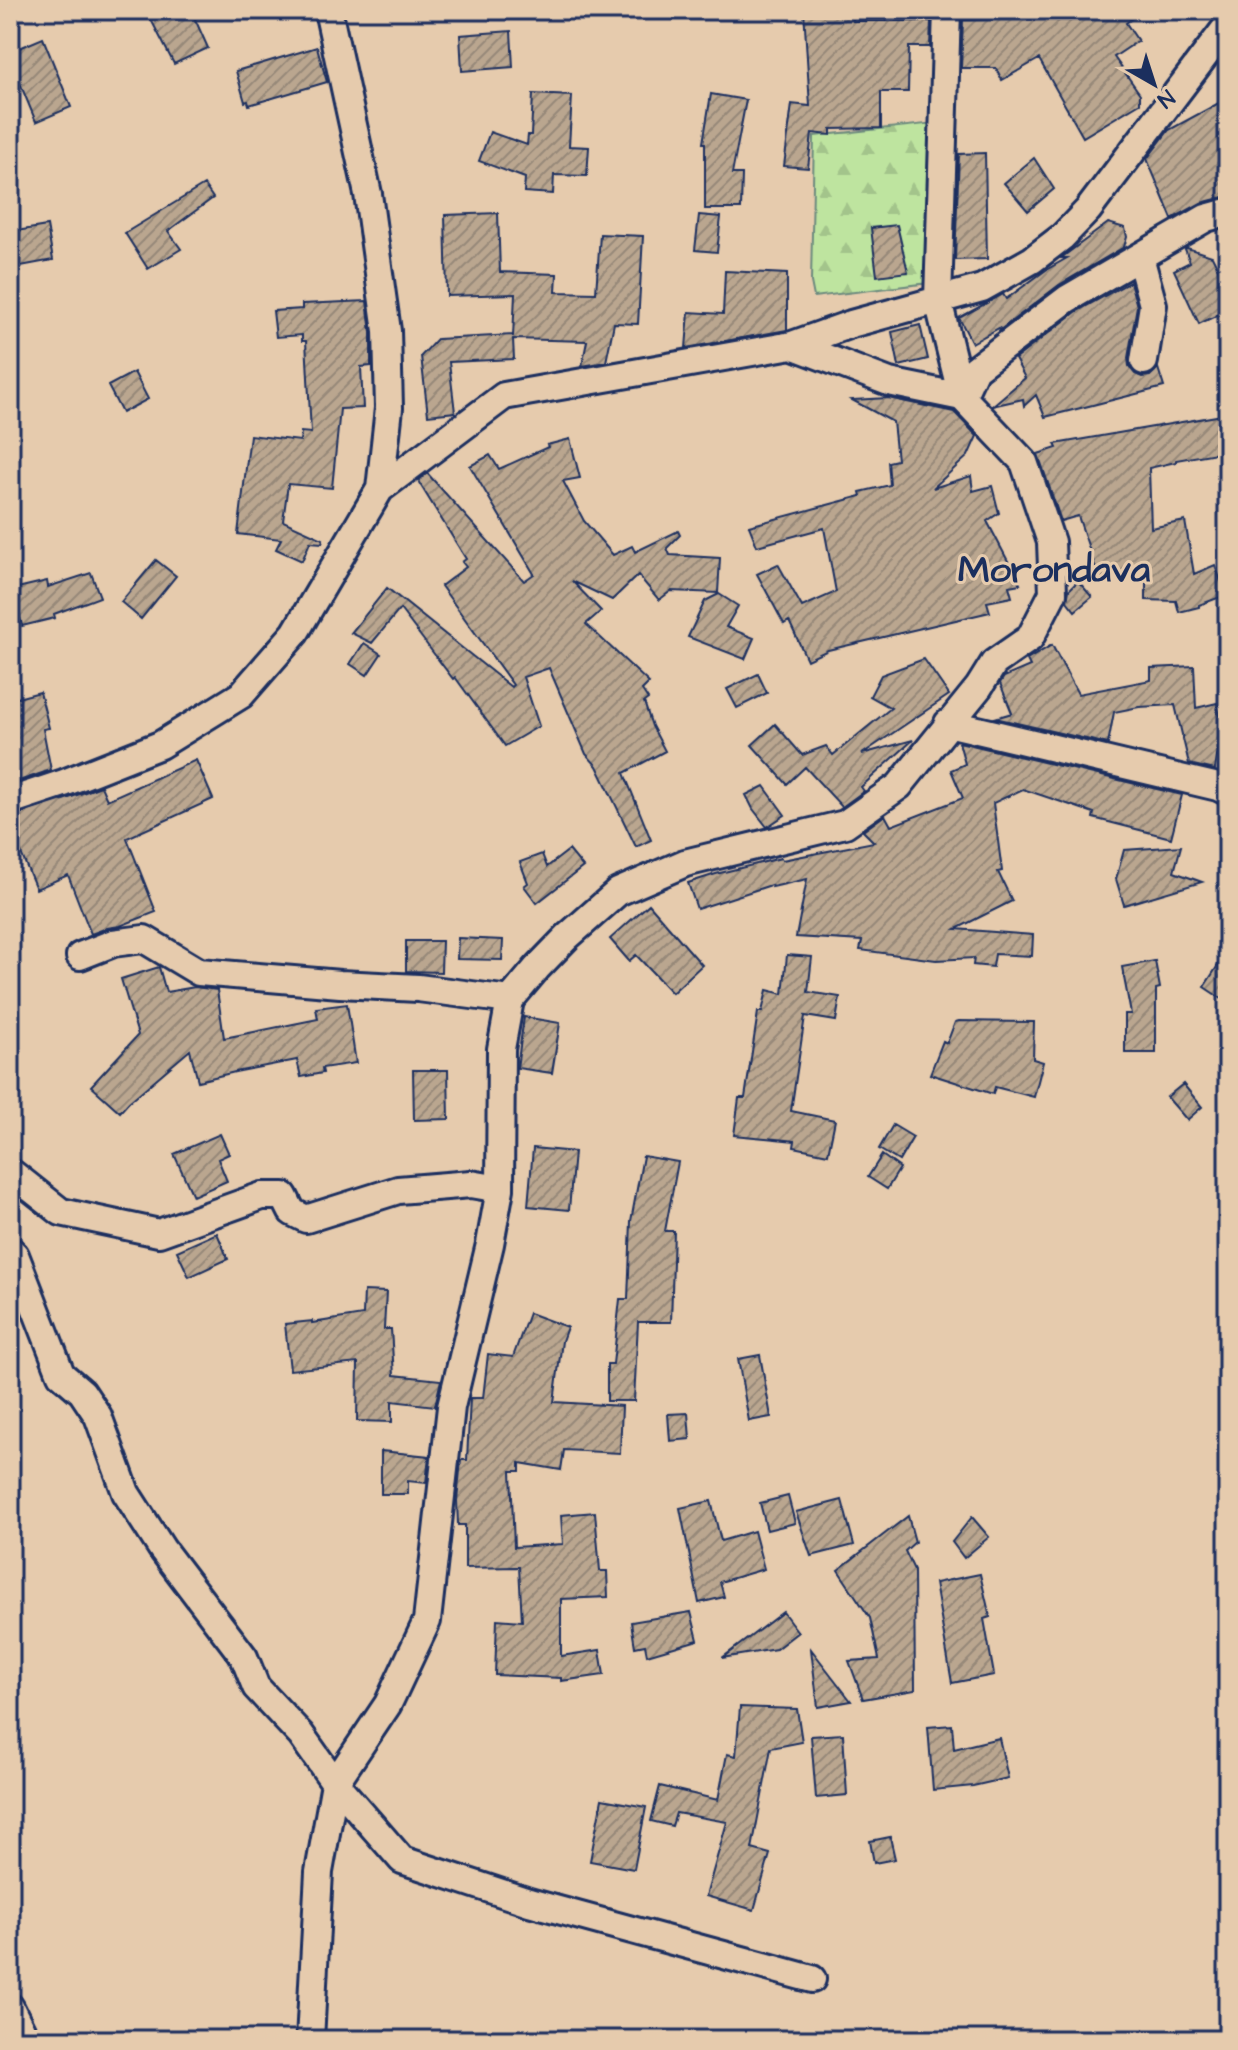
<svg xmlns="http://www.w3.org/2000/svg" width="1238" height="2050" viewBox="0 0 1238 2050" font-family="'Architects Daughter',sans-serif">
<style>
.forest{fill:url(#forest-firs);stroke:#6c8a7e;stroke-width:2}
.building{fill:url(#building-hatch);stroke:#1b2f5e;stroke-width:2}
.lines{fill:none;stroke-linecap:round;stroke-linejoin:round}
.street-casing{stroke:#1b2f5e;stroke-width:32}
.street{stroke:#e6cbad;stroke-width:26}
.labels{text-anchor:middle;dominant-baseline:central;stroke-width:6;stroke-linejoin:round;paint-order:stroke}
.district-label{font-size:38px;font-weight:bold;fill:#1b2f5e;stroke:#e6cbad}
</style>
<defs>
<pattern id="forest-firs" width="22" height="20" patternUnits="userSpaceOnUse" patternTransform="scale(2)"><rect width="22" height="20" fill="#bee49f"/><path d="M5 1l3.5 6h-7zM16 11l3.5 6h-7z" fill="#a3c48b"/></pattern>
<pattern id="building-hatch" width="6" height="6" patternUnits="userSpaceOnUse" patternTransform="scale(2)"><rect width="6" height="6" fill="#baa68f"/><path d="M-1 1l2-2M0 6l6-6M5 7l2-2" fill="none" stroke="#968878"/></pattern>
</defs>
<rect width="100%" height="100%" fill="#e6cbad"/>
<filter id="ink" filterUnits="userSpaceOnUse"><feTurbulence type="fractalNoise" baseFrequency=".0125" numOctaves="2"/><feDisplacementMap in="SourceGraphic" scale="16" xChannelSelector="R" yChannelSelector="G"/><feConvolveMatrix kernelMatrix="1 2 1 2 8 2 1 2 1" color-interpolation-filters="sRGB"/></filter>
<g filter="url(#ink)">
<path class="forest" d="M935,123L929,283L814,297L811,282L814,136Z"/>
<path class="building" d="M146,10H191L208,48L174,64Z
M804,10H852L853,21H931L930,47H909L908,92H881V128L831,129V135L812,133L808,168L784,166L792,104L810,106Z
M987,10H1143L1126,23L1138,41L1114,57L1140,94V103L1083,137L1039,59L1002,80L996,68H961L963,20L990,19Z
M511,31L513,67L462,71L460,35Z
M43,38L71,107L36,122L10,59V52Z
M317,47L327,82L249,105L248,101L245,102L236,71Z
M533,94L572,96L569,146L589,147L587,176L554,175L553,194L524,192L525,178L479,161L490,132L527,145L528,135H531Z
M711,94L746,100L732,174H742L741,209H705V143H703Z
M1228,98V196L1201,203L1172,219L1147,159L1169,130Z
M985,153L987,259L955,260L959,154Z
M1034,158L1054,189L1028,211L1004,183Z
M204,185L213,198L168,231L181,249L148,269L125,233Z
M498,213L500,272L557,274L556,292L596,293L600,234L643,236L638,324L614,323L606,362L582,366L587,341L513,339L514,359L449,362L455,412L428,415L421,356L437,339L513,335V337L515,294L447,296L445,215Z
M699,215L721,217L717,252L695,250Z
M1108,223L1125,228L1127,237L1124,247L1059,285L1000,330L999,328L972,343L959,318L1003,294L1006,299L1046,270L1067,258H1061Z
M897,225L908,272L877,276L871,228Z
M47,226L53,260L10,268V232Z
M1187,248L1212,256L1219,270L1228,266V310L1199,324L1174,270L1190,262L1185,249Z
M725,271L787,274V330L686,348L689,312L723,314Z
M1130,282L1137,306L1128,358L1129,366L1135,374L1142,377L1150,376L1158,368L1164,387L1045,417L1036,395L1024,406L1023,399L992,406L1025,378L1015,359L1076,312Z
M367,301L371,332V366L361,367L363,408L340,409L332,488L288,484L283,521L323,539L322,543L310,542L302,561L276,549L281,539L238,534L250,435L300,441L301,432L311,433L306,341H302V335L276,337L273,311L302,309V304Z
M920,325L928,359L899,366L892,332Z
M134,372L148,399L122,413L108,386Z
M888,398L954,412L977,436L968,456L933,488L971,476L973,491L992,486L999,513L987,521L1020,584L1009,586L1012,597L987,602L990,612L828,650L807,660L789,621L784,624L757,574L778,564L802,607L836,592L824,528L757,546L749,526L861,496L860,492L890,485L888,462L897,460L893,422L852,400Z
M1228,414V451L1176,460V462L1149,468L1151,528L1185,521L1194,574L1215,565L1226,595L1199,605V607L1179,612L1176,601L1146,600V564L1100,581L1078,516L1061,521L1038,454L1057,448L1055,444Z
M570,439L580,478L563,481L584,521L613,555L632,546L635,552L678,531L680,535L667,548L670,555L720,558L718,593L671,591L659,600L638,575L612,600L572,581L601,611L586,624L649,683L642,690L648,699L644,702L652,726L665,751L624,773L651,840L636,847L597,766L586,754L549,668L523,677L539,726L505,746L455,677L453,679L400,609L372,643L351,633L387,588L511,687L513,685L441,586L466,567L462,562L466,559L418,481L427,473L524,581L534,574L470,466L490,455L499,469L548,447L547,445Z
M156,560L176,576L141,619L121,602Z
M91,573L100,597L54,614L55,618L22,626L13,589L47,581L48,587Z
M1078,581L1092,597L1075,611L1067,601L1069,590Z
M719,594L738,606L726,627L754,638L745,659L688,637L705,601Z
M364,643L381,654L367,675L350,664Z
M1052,645L1078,694L1151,680V668L1194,666L1196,708L1217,703L1225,737L1220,738L1215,770L1189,764L1175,705L1139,707L1114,712L1108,744L995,718L1012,713L1000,683L1004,677L1030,666L1027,660Z
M924,659L949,695L862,754L913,740L861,787L864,791L842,807L805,767L787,784L752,745L775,724L802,755L826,746L833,755L891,708L870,696L881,675Z
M758,674L767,693L737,708L727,689Z
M40,692L49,728L43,729L51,770L10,784V735L17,733L10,700Z
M959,742L1182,795L1171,838L1093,818L1094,813L1023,789L993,803L1002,871L998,872L1012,901L956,929L1033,935L1032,956L995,954L993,967L973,965L974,958L936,960L860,950L862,941L796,937L807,879L772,887L771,885L697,909L688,883L716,874L781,858L782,860L874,842L863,831L885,815L891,826L963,798L951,770L965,764Z
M196,760L213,799L127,838L156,912L120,926L107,928L91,934L68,875L36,889L10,827V817L69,798L101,786L107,800Z
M764,786L785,815L767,827L753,809L746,795Z
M1181,846L1174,872L1202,882L1124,905L1116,879L1124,850Z
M569,850L583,867L537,903L524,886L528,883L520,862L542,854L547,867Z
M649,904L702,965L672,993L636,955L629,961L610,939Z
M458,938L503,940L502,960L457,959Z
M406,941H442L441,972L406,971Z
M1228,950V1003L1204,987Z
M787,955L812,957L808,992L840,997L836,1021L805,1016L791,1111L835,1120L828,1154L794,1147L795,1141L734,1135L739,1098H745L758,1012H762L767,990L783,994Z
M1155,961L1160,988L1156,989V1053H1125V1014H1131L1122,967Z
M159,967L166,992L195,987L217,990L224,1038L318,1019L316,1008L347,1004L356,1063L322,1068L323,1073L301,1077L297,1060L235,1072L198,1081L190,1050L129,1102L120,1112L91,1086L138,1035L121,979Z
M524,1017L560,1023L552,1073L517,1068Z
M959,1021L1034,1022L1033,1059L1043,1062L1034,1097L995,1087L993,1094L930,1074L943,1041L947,1043L955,1022Z
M413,1070H448L449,1119L414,1120Z
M1183,1084L1202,1107L1187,1120L1167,1097Z
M893,1125L913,1137L899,1161L879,1149Z
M220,1134L229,1154L218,1159L227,1181L193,1196L174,1154Z
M533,1148L574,1152L569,1210L528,1206Z
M882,1155L900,1168L887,1189L868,1177Z
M643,1156L678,1162L665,1231H674L671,1322H638L634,1401H607V1364H613L620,1299H628L631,1221Z
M217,1233L228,1259L189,1277L177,1251Z
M364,1291L386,1292L384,1329H391L394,1375L441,1380L435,1406L392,1401V1422L357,1421L358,1363L290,1370L285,1324L312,1321V1323L363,1315Z
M529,1313L567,1327L562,1341L554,1402L622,1406L620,1453L564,1450L561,1470L520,1463V1471H511L514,1547L563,1544L561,1515L595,1512L600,1571H607L608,1597L561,1599V1656L600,1650L604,1675L561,1681V1678L495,1675L497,1619L522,1621L519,1567L465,1568V1525H458L457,1501L461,1460H467L470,1398H483L488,1354L513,1357Z
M760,1355L771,1417L749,1421L738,1359Z
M688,1413L690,1439L670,1441L668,1414Z
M381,1451L429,1456L426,1483L408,1481V1494H381Z
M788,1496L795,1523L767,1530L760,1503Z
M842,1500L854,1545L811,1556L796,1512Z
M711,1501L721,1541L754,1531L764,1569L720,1582L724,1597L699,1603L680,1508Z
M908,1516L915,1542L905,1551L914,1570L915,1690L863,1699L849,1661L879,1659L870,1618L838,1570Z
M972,1517L989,1537L964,1558L952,1542Z
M980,1574L990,1617L984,1619L994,1675L952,1683L935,1583Z
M691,1612L698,1640L647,1655L645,1645L635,1647L631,1622Z
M783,1612L798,1632L776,1649L722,1658Z
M811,1649L851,1701L818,1707Z
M740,1707L797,1709L802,1742L771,1748L752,1849L770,1854L754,1910L706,1896L727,1822L676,1813L672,1826L651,1821L660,1786L718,1800L727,1754L736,1756Z
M952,1725L954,1749L999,1738L1008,1778L973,1786L933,1790L928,1727Z
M843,1734L847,1795L816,1798L811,1736Z
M602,1799L646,1807L634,1869L590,1861Z
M890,1837L895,1859L874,1863L870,1841Z"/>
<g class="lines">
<defs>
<path id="street" d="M328,10L368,194L387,331L389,408L380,489
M1140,257L1153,305L1144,361
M792,345L889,382L962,397
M962,397L975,369L1067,299L1206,218L1228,212
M948,723L1218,787L1228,792
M10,801L64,783L160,745L241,695L295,633L380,489L504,396L792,345L851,324L982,288L1032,260L1062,237L1088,210L1228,25
M80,956L113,943L144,939L199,972L340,984L418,988L510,1000
M10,1177L13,1174L61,1212L159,1233L262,1196H284L292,1212L306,1219L398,1190L471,1184L500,1189
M10,1250L15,1255L61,1374L82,1392L98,1416L126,1493L162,1549L244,1657L256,1687L301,1735L335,1783L402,1860L529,1902L812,1979
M10,2007L26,2040
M310,2040L319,1872L335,1783L388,1704L427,1621L451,1407L490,1244L500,1189L501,1049L510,1000L537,968L567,937L618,892L685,863L845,824L899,786L979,687L994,663L1030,638L1053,593L1051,542L1024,462L962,397L938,300L947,10"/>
</defs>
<use href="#street" class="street-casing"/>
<use href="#street" class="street"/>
</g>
</g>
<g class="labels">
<g class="district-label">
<text x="1054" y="571">Morondava</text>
</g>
</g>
<rect width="1238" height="2050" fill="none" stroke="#e6cbad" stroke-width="40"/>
<rect x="20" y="20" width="1198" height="2010" fill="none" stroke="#1b2f5e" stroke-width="3" filter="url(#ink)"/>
<g transform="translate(1154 84) rotate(141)" stroke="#e6cbad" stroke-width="6" paint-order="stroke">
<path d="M0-6L14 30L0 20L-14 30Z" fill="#1b2f5e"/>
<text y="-12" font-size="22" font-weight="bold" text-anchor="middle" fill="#1b2f5e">N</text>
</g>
</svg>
